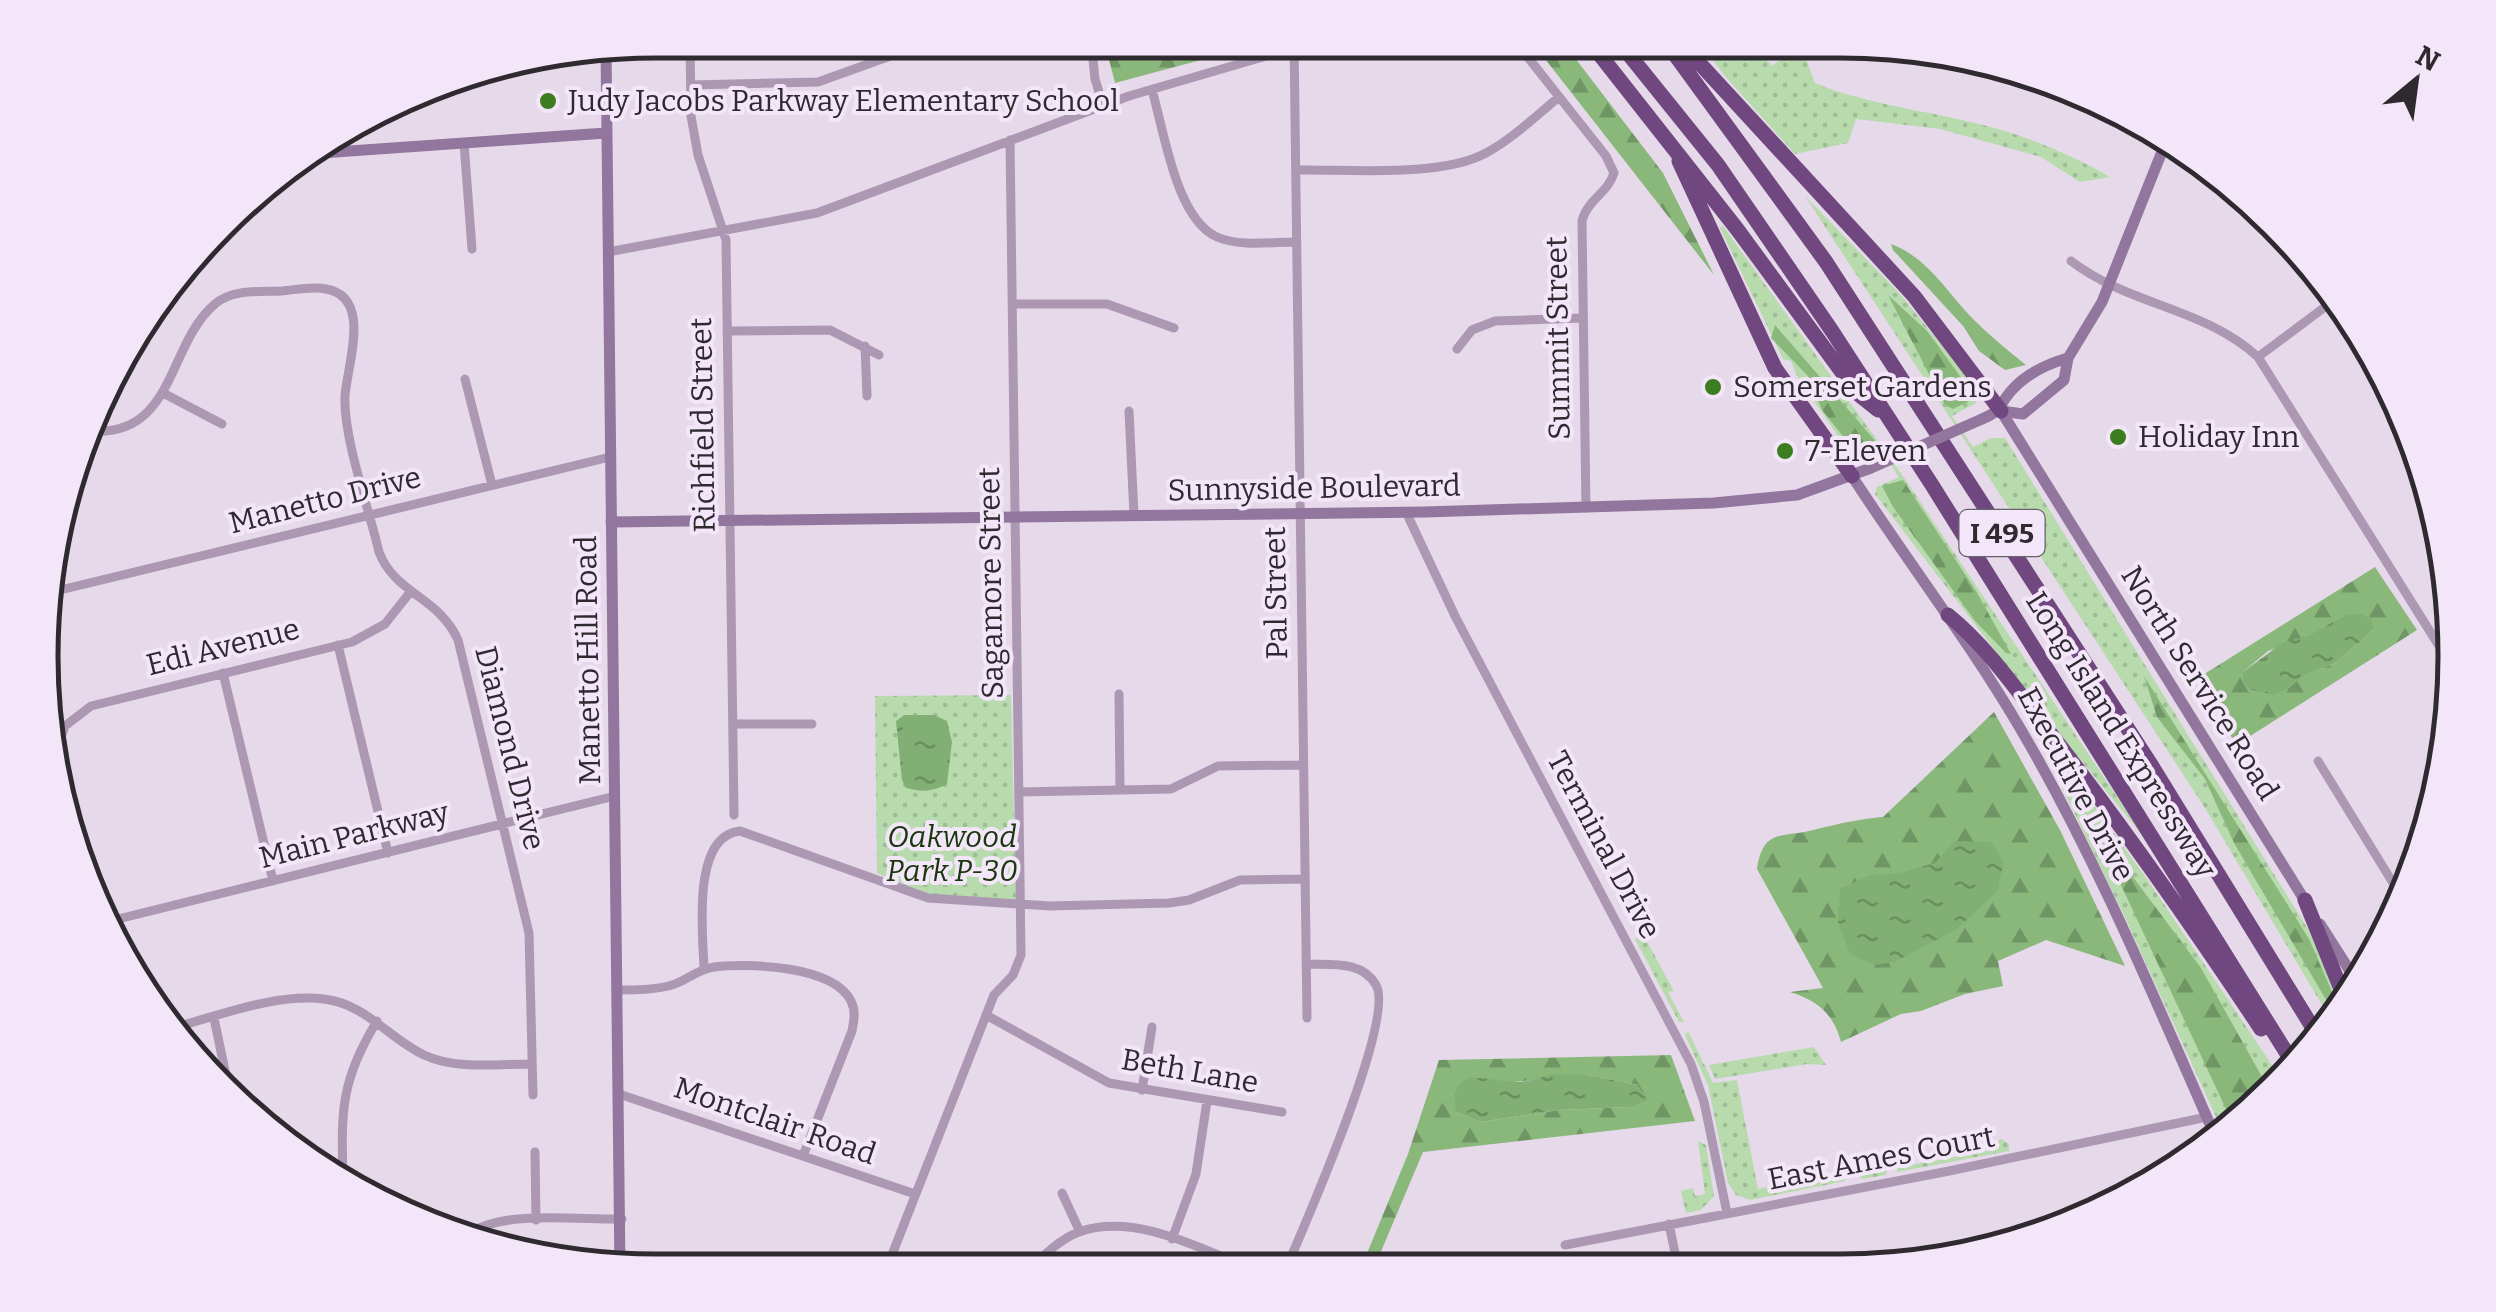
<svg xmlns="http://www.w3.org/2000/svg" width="2496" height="1312" viewBox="0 0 2496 1312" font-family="Bitter,serif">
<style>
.grass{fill:url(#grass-dots)}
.forest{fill:url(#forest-firs);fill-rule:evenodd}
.water{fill:url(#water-ripples)}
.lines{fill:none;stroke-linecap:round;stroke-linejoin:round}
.street{stroke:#ac98b3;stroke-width:9}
.secondary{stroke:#92769d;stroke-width:11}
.highway{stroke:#70487f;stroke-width:15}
.secondary-bridge{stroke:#92769d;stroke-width:11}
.poi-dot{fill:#3c7e1f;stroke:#f3e6f8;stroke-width:4}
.labels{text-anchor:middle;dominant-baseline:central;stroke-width:8;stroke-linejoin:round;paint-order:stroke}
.shield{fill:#f3e6f8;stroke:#69626c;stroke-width:2.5}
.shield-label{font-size:28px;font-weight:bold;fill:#2e2a30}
.poi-label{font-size:30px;fill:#2e2a30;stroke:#f3e6f8;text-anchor:start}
.street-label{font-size:30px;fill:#2e2a30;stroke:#f3e6f8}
.park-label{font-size:30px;font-style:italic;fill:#19370d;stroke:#f3e6f8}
.rim{fill:none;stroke:#2e2a30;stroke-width:5}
</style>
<defs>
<pattern id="grass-dots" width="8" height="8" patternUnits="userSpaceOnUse" patternTransform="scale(2.5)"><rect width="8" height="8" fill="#b8dbad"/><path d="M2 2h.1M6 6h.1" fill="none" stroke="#9ebc95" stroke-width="1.8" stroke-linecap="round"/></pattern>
<pattern id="forest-firs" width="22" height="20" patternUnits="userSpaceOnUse" patternTransform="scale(2.5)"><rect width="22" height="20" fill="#8ab87b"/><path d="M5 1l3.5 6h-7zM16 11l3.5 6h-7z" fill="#719665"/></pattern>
<pattern id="water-ripples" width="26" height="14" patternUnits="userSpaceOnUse" patternTransform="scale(2.5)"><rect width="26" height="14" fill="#82af73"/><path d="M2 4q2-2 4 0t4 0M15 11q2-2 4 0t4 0" fill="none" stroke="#6b8f5f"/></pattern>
</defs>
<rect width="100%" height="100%" fill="#e5d9ea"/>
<path class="grass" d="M1699,41C1727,41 1753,42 1772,66L1780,60L1806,59L1815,83C1864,103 1915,109 1966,121C2017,132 2065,151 2110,177L2080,182L2041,157L1940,129L1856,119L1848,143L1795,154L1724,75Z
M1805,196L1901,295L1977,390L1976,403L1952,416L1973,447L1991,438H2005L2309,931L2343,1002L2331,1020L2205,808Z
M1723,226L1905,479L2143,836L2053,726L1875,494L1877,487L1899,477L1878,446L1860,454L1848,450L1798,378L1791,361L1783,359L1720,228Z
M1011,695L1016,900L929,896L877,873L875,696Z
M2037,736L2065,765L2149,882L2282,1080L2223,1132L2122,911Z
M1649,932L1652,934L1645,938L1674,991L1668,992L1684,1022H1679L1635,939Z
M1688,1031L1713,1083L1737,1080L1758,1189L1845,1173V1181L1750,1200L1736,1195L1728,1183L1708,1085L1685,1035Z
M1814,1047L1826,1065L1807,1064L1715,1079L1709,1065Z
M2001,1139L2009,1144V1151L1897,1172L1898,1164L1906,1157L1911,1165L1998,1149V1141Z
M1698,1141L1706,1145L1714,1196L1701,1210L1686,1213L1681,1191L1693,1188L1695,1196L1705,1194Z
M1902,1147L1890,1157L1886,1175L1861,1179L1858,1156Z"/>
<path class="forest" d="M1104,40L1213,41L1212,57L1115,83Z
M1531,41H1562L1663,173L1714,275Z
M1891,244C1927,257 1947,292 1972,318C1989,335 2007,350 2026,365L2005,370L1979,351L1964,327L1893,250Z
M1888,295L1927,331L1976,398L1953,409L1945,405Z
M1775,325L1878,444L1853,449L1822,410L1808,376L1771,338Z
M1903,480L1976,591L2011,654L2006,653L1975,621L1893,507L1882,486Z
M2375,567L2417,630L2236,745L2198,678ZM2345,615L2373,630L2335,663L2303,675L2289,688L2243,672L2268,651L2311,635Z
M2144,676L2309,939L2339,1008L2335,1015L2234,843L2205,779L2157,717Z
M1994,712L2061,832L2125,966L2046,940L1998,961L2003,986L1965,994L1921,1011L1901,1014L1841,1042C1833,1013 1818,1001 1790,992L1823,988L1757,869C1763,828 1782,838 1813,830C1838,824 1858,819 1883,817Z
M2115,853L2201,968L2270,1091L2233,1124L2121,885Z
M1671,1055L1695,1121L1423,1152L1374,1268H1361L1408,1154L1439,1060ZM1587,1075L1638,1085L1630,1107L1559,1110L1480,1122L1456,1112L1514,1082Z"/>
<path class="water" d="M2362,614L2372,620L2373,630L2335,663L2304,675L2289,688L2274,695L2249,689L2243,681V672L2282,643L2310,635L2345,615Z
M904,715H934L947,721L952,742L947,784C932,792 922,792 906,788L902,780L896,721Z
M1955,841L1991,842L2004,862L1997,891L1957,929L1894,962L1875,965L1850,954L1838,922L1840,889L1868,876L1899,873L1935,863Z
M1556,1074L1587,1075L1638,1085L1647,1100L1630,1107L1559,1110L1480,1122L1456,1112C1448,1062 1487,1082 1517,1082C1529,1082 1544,1076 1556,1074Z"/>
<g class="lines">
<path class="street" d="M690,40L691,116L698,155L726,240L734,815
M1091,40L1095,79L1103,105
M1294,41L1307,1018
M1515,41L1606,156L1614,173C1608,193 1587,200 1582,221L1586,508
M691,85L818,82L935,40
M1152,90C1164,131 1176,219 1217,237C1240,247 1272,242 1296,242
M464,143L472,249
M1296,170C1349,169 1440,178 1486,153C1512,139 1536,116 1559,97
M608,252L817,213L1129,96L1294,48L1397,45L1425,41
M2071,261C2130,306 2203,307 2258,357L2451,665
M1012,304H1107L1174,328
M727,331L830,330L879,355
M865,346L867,396
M1457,349L1472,330L1495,321L1582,318
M2258,357L2333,301
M465,379L492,485
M163,393L222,424
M1129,411L1134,515
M91,431C175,437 167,344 215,304C232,289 259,292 281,291C295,290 312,286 326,289C373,297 347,365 345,396C343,437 369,509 379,552C395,594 439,597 458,640L529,933L533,1095
M1406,512L1456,618L1691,1064L1704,1102L1727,1213
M52,592L610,457
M338,645L388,853
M223,673L273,881
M1119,694L1120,790
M733,724H812
M55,754L65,726L91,706L352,642L385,624L411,591
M2318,761L2401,896
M1019,792L1171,789L1218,766L1303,765
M106,922L615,796
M704,969C703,934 691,836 740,831L928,898L1050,906L1169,903L1189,900L1240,880L1305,879
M618,990C635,990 655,990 672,985C686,981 698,969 714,967C747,963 833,965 851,1001C856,1011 854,1020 852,1031L803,1156
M986,1015L1109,1083L1282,1112
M214,1018L229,1090
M172,1028C219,1016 275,993 324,999C366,1004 388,1038 424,1055C456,1070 498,1064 532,1064
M1142,1090L1152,1027
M619,1094L915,1194
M535,1152L536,1220
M343,1177C341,1110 341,1080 377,1021
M1062,1193L1080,1232
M1669,1224L1678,1267
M472,1232C505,1210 582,1220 622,1219
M1172,1239L1196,1174L1207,1101
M1565,1245L1949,1171L2207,1117
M621,1264C671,1261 723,1254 771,1270
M1030,1269C1044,1255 1060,1239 1079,1232C1135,1212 1201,1249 1252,1269
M1286,1269C1304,1226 1396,1019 1376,985C1362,960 1331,965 1306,964
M886,1270L994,995L1013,975L1021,955L1010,140"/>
<path class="secondary" d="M606,48L620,1271
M307,154L606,133
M2001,411L2307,904
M2001,411L2023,414L2064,380L2068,358L2102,302L2165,144
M1982,419C2003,410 1998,406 2011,391C2025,375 2047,364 2068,358
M1852,476C1907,561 1969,641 2020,728C2097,859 2155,1000 2216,1138
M611,522L1425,512L1714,503L1797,495L1871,468
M2320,924L2357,982"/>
<path class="highway" d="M1589,41L1737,229L1858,394L1878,410
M1618,41L1718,165L1832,331L1932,485L2296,1068
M1665,41L1826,262L2150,763L2319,1038
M1679,41L1914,296L2001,411
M1679,161L1775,368L1852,476
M1948,615C1991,650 2022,698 2057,742C2129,835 2196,931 2261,1029
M2305,900L2345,999"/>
<path class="secondary-bridge" d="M1871,468L1982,419"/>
</g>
<g class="poi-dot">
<circle cx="548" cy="101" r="10"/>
<circle cx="1713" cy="387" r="10"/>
<circle cx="2118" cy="437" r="10"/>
<circle cx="1785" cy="451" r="10"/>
</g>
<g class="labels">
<rect class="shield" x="1959.5" y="510" width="85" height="46" rx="8"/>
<g class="shield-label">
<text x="2002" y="533">I 495</text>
</g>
<g class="poi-label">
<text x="568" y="101">Judy Jacobs Parkway Elementary School</text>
<text x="1733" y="387">Somerset Gardens</text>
<text x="2138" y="437">Holiday Inn</text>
<text x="1805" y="451">7-Eleven</text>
</g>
<g class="street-label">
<text transform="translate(1558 338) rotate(-91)">Summit Street</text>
<text transform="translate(703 425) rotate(-91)">Richfield Street</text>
<text transform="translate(1314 488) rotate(-1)">Sunnyside Boulevard</text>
<text transform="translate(325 500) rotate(-14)">Manetto Drive</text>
<text transform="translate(991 583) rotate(-91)">Sagamore Street</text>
<text transform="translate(1276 593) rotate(-91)">Pal Street</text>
<text transform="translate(223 647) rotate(-14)">Edi Avenue</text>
<text transform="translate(588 660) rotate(-91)">Manetto Hill Road</text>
<text transform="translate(2200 683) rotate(58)">North Service Road</text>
<text transform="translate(2121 735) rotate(58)">Long Island Expressway</text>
<text transform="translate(510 748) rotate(76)">Diamond Drive</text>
<text transform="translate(2076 784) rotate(62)">Executive Drive</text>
<text transform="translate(354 835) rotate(-14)">Main Parkway</text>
<text transform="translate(1604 845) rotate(62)">Terminal Drive</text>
<text transform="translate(1190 1071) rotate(10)">Beth Lane</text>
<text transform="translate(775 1121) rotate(19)">Montclair Road</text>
<text transform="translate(1881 1158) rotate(-11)">East Ames Court</text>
</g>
<g class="park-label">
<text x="952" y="837">Oakwood<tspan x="952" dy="34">Park P-30</tspan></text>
</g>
</g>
<path d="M0 0H2496V1312H0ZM656 58H1840A598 598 0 0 1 2438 656V656A598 598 0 0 1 1840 1254H656A598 598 0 0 1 58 656V656A598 598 0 0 1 656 58Z" fill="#f3e6f8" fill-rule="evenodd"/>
<path class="rim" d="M656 58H1840A598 598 0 0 1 2438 656V656A598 598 0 0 1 1840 1254H656A598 598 0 0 1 58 656V656A598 598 0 0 1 656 58Z"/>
<g transform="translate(2416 80) rotate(29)" stroke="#f3e6f8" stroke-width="8" paint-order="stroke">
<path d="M0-8L18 38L0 25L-18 38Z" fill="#2e2a30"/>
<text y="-15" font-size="28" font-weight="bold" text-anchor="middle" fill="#2e2a30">N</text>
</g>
</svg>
